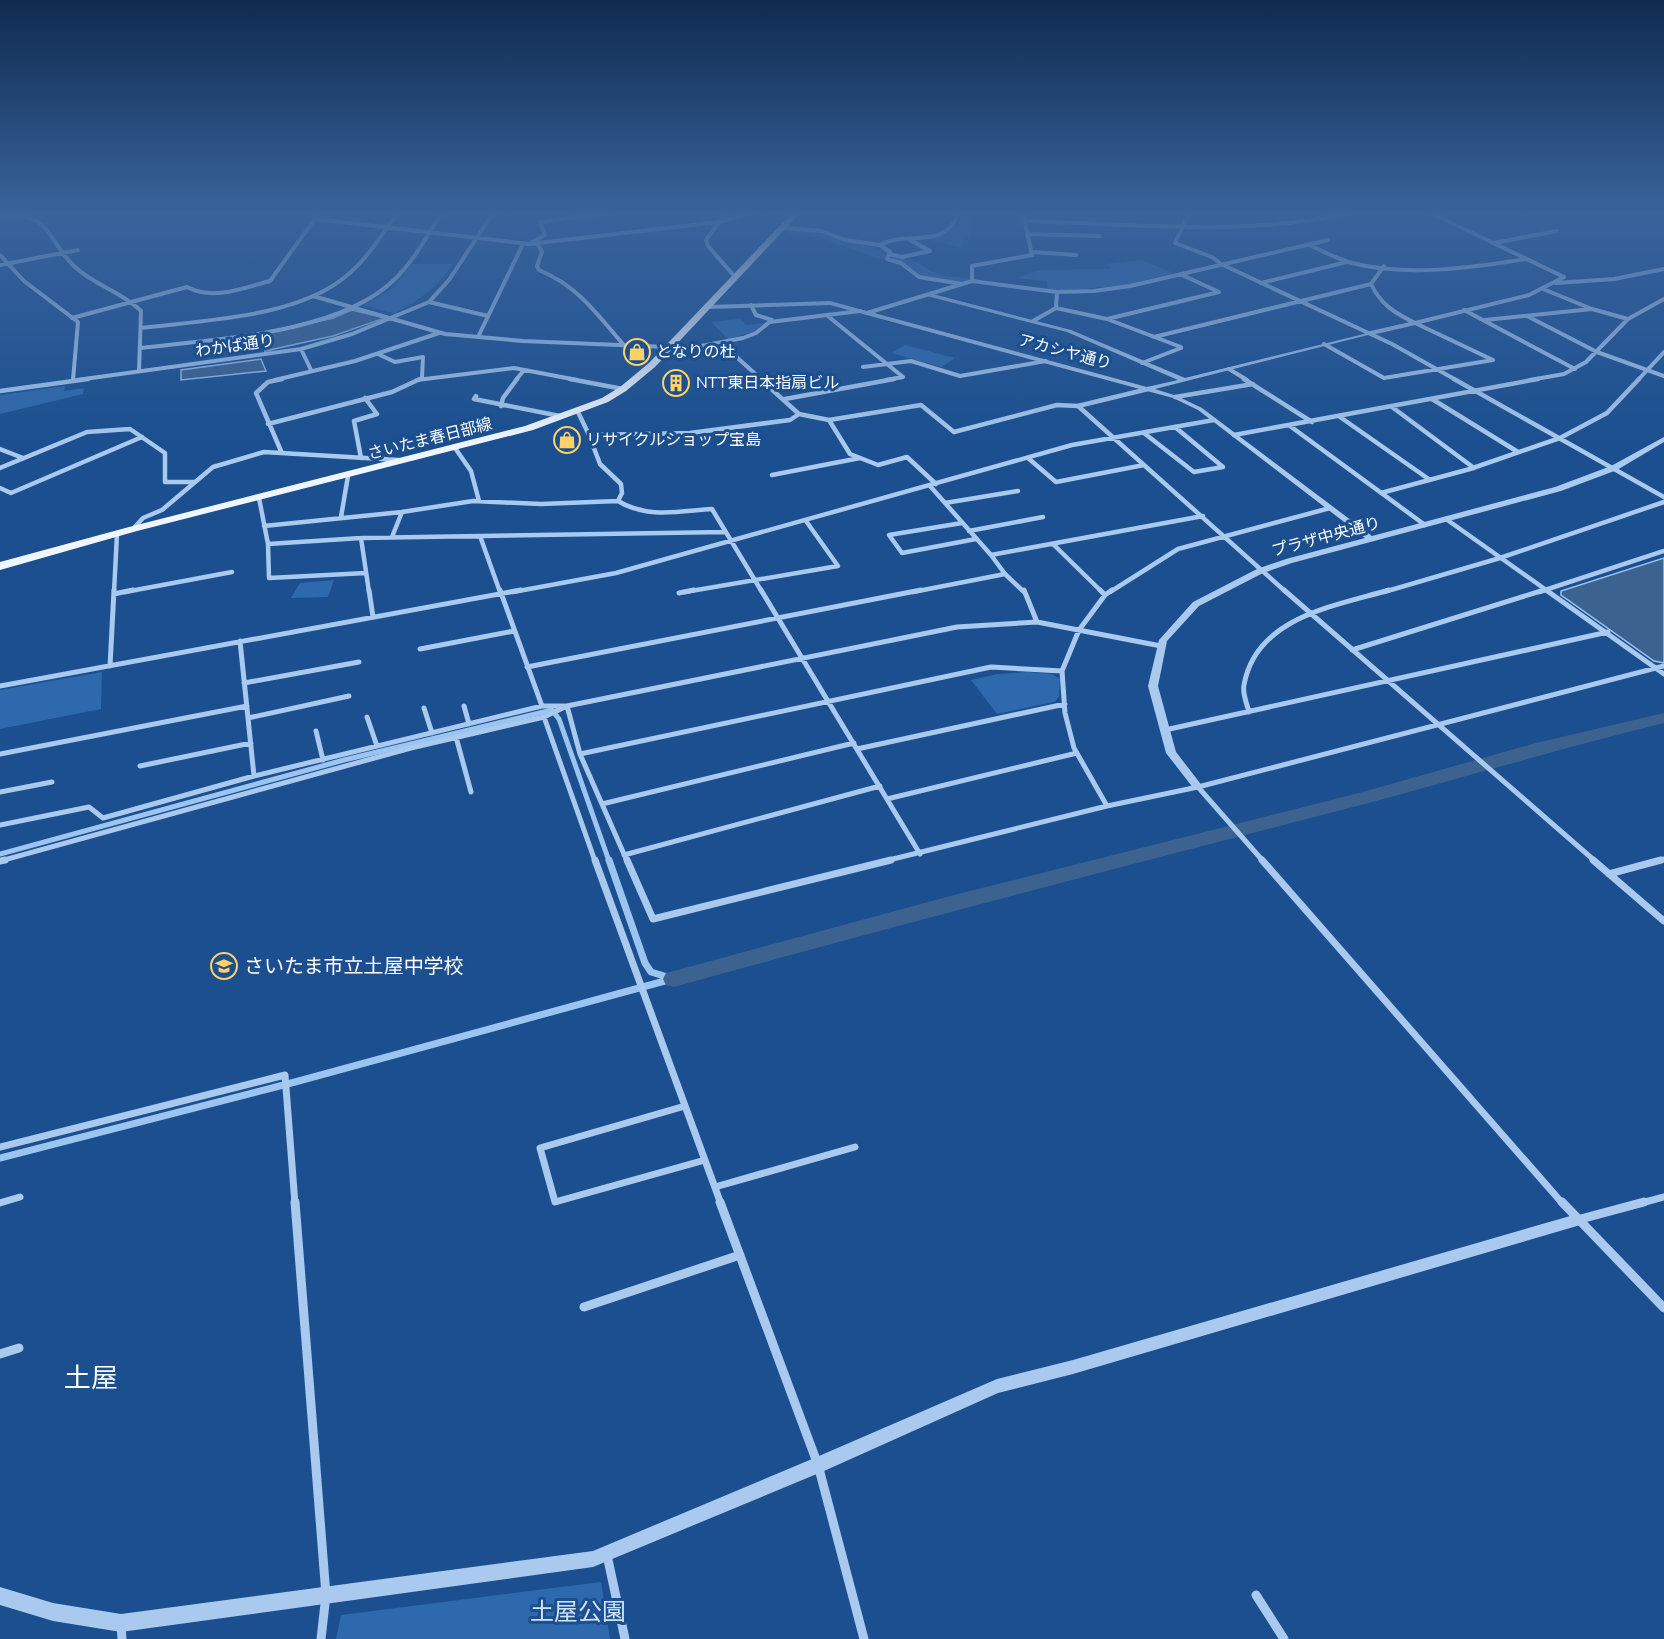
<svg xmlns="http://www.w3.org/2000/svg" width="1664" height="1639" viewBox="0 0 1664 1639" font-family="'Nunito Sans','Noto Sans JP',sans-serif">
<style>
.green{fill:#2e69ad}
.water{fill:#3c6290;stroke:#9cc4f0;stroke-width:1.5}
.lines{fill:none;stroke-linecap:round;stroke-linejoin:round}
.stream-far1{stroke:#9cc4f0;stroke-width:5}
.stream{stroke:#9cc4f0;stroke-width:7}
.canal{fill:#3c6290;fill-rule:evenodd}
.minor-far4{stroke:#a9c9ee;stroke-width:4}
.minor-far3{stroke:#a9c9ee;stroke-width:4.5}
.minor-far2{stroke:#a9c9ee;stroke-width:5}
.minor-far1{stroke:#a9c9ee;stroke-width:7}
.minor{stroke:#a9c9ee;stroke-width:9}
.tertiary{fill:#a9c9ee;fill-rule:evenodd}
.primary{fill:#f0f6ff;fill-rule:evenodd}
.labels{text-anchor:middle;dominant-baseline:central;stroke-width:6;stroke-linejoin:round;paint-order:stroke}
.far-street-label{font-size:16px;fill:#fff;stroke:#1b4f8f}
.far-poi-label{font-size:16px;fill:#fff;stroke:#1b4f8f;text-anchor:start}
.poi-label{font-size:20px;fill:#fff;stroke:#1b4f8f;text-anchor:start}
.near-park-label{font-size:24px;fill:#cfe3fa;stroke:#1b4f8f}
.near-quarter-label{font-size:27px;fill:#fff;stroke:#1b4f8f}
</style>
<rect width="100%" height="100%" fill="#1b4f8f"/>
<path class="green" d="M964,217L971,218L970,236H965L962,248L927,239L949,232Z
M791,231C814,231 875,237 887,259H879L819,237L788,235Z
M895,256L917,262L930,271L943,276L968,278L970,281C945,289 912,273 892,258Z
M1142,260L1173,273L1127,285L1057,291L1048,289L1047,281L1016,278L1039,270L1112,269L1106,264Z
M412,264H453C438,287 418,301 394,314L364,305L393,288Z
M740,319L746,325L764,323L753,332L728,339L711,322Z
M905,345L955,358L942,367L891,353Z
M65,386L64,391L84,388L83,394L0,414V395Z
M334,580L328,597L291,598L300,583Z
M102,672L101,709L0,729V690Z
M1028,672L1052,674L1060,679L1059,697L1054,702L997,714L971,680L997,674Z
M601,1582L610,1639H336L341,1615Z"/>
<path class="water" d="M352,310L385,318L333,336L265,351L264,334L333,318Z
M261,359L266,371L181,380V370Z
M1664,558V663L1654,661L1561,595V591Z"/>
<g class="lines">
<path class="stream-far1" d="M0,854L344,760L552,710L559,719L609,861"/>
<path class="stream" d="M609,860L645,963L651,972L674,979
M0,1158L295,1082L672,979"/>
<path class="canal" d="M1664,713V723C1562,748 1462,778 1361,805C1131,864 902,924 674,987L666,985L663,979L666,973L674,971L954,895L1359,793L1536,743Z"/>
<path class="minor-far4" d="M726,213L706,240L708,246L735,277
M1189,213L1175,243L1212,257L1221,264L1392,344L1456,380
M0,217C51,209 46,240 75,267C94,285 122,292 141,311L139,371
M316,219L529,244L719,222L748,213
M1025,221C1135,224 1242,237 1350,213
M782,228L822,231L845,240L880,245L890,252L887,259L901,263L919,277L962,284
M1027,234L1100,236
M532,242L545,235L540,222L608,213
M1494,243L1557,231
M538,244L542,252L537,266L539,270C579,287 595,312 623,344
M880,245C905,230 947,251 958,213
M1309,245C1323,251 1337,259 1352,263C1407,277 1470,268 1526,259
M1032,252L1076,255
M889,254L902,257L930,251L910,240
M0,255L24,281L78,322L73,380
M0,265L78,250
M972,281L1057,292L1094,291L1130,286L1328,240
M1261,283L1347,262
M1556,283L1614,279L1664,269
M1543,289L1592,309L1628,319
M313,296L445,334L523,341L691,348L743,338L756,333L772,320L756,315L751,305
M429,302L488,316
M1056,308L1107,319L1181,347
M1464,310L1575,369
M867,313L972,281V266L1032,255L1023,213
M1527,316L1597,352L1664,376
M829,317L903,377L886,380
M72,318L187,287C214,301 243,288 270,281L319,213
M1107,319L1219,292L1180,274
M1485,320L1592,309
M1033,321L1056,308L1057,292
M770,322L860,311
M1415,323L1529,295L1564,277L1431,213
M141,328C203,320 295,318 345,277C367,260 381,235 398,213
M1371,333L1415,323C1395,313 1381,305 1371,284L1384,266
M478,337L523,244
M1154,337L1371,284
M721,343L762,380
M1324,344L1384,378L1493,360L1415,323
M141,348C215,339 338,334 394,280C414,261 427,236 441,213
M301,349L311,370
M378,354L395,362L423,357L422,378
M1142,363L1181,348
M863,367L911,361L960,376L1046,361
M1229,369L1247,380
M77,380L301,349L352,334L429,302L449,280L493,213
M275,380L355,361L439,333
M417,380L514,368L577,380
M516,380L524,370
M1530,380L1564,374L1586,362L1628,319L1664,299
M1638,380L1664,352"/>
<path class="minor-far3" d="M570,379L623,389
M760,379L799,414L790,420L690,433L589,435L600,464L621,484L622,493L618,501C647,519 680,511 712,509L762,592
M1244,379L1312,422
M1454,379L1664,497
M0,391L88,379
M476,396L474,399L560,416
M1175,397L1253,384
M785,399L894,379
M1432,399L1518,452
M501,406L503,398L517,379
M1078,406L1286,592
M1392,407L1474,468
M578,412L589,435
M799,414L829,420L850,454L878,465L907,457L936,484
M1340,417L1430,480
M829,420L921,405L954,432L1057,405L1078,406L1148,389
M268,424L392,392L420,379
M1290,426L1425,525
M1144,433L1194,472L1223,467L1175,427
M1234,435L1538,379
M455,448L471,471L479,501
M0,449L23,458
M281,451L256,393L268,382L282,379
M361,458L354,421L377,414L365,398
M1028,458L1056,482L1144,465
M0,468L87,432L130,429L165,453V482H194
M772,475L860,458
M930,486L991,555
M0,488L11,493L142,437
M1381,493L1470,469L1560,438L1607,413L1639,379
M259,498L268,544L269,578L366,573
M945,503L1018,491
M341,517L348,476
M1446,519L1549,592
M962,523L889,535L902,553L976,539
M264,526L402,512
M133,529L143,518L162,510L213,467L264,452L399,460
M969,531L1043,517
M480,536L500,592
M392,537L402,512L473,501L541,504L618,501
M361,538L369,592
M268,544L361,538L725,532
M1054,545L1102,592
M114,592L117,534
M125,592L232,572
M513,592L616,573L1072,445L1214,420
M685,592L838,566L806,521
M913,592L1005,574
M1024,592L1005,574L991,555L1203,516
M1110,592L1178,549L1330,508
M1384,592L1500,558L1664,502
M1539,592L1664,551"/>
<path class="minor-far2" d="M369,590L373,617
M500,590L542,706
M761,590L920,854
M1024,590L1037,622
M1100,590L1105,595
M1284,590L1595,861
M1546,590L1664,674
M679,593L694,590
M114,594L133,590
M240,641L254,776
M420,649L514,631
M1352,650L1544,590
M110,666L114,590
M527,667L921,590
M244,683L359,662
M0,686L521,590
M464,706L469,724
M424,708L432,733
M1249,712C1247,704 1242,693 1244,685C1256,617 1335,606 1389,590
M367,717L377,746
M544,717L595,861
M248,718L349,696
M1165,730L1608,632
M316,731L323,760
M456,737L471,792
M857,749L1065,704
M0,754L247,706
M580,754L991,667L1062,671
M140,766L251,743
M1198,787L1263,861
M0,792L52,782
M887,799L1077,753
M602,804L854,743
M1107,806L1074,748L1065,713L1062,671L1079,630L1105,595L1112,590
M0,825L89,807L103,818L254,776L542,706H567L957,627L1037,622L1161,646
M624,855L880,786
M0,861L411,748L544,717L567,706L580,754L627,861
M885,861L1107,806L1198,787L1664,666
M1656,861L1664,859"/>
<path class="minor-far1" d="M595,860L721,1204
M627,860L653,919L891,860
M1262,860L1563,1204
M1593,860L1664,921
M0,861L5,860
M1609,874L1661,860
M685,1106L540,1148L555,1202L705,1160
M0,1147L285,1075L295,1204
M715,1187L855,1147
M0,1203L20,1197
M1638,1204L1664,1197"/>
<path class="minor" d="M295,1202L326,1595L321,1639
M720,1202L818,1465L864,1639
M1562,1202L1664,1308
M1577,1220L1644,1202
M584,1307L740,1255
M0,1354L19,1348
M607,1555L625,1639
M1256,1595L1284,1639
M121,1624L122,1639"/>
<path class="tertiary" d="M929,293L1071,330L1185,378L1372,332V334L1155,389L1177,396L1202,408L1372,536L1555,487L1611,466L1664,437V442L1617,470L1561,491L1292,563L1263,573L1199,606L1167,641L1158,686L1176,752L1203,787L1198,790L1194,789L1166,753L1148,686L1159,640L1193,602L1257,569L1286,559L1365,538L1198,410L1173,398L830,305L708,309L705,307L708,305L830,301L1147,387L1178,380L1067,332L927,296V294Z
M1577,1214L1582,1216L1584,1220L1582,1224L1577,1226L1073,1374L998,1393L824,1471L593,1567L121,1632L53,1621L0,1605V1587L53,1603L121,1614L593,1551L812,1459L997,1379L1073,1360Z"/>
<path class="primary" d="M792,213H800L655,367L626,391L608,402L533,430L137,531L0,570V562L129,527L525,426L602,398L620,387L649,363Z"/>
</g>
<linearGradient id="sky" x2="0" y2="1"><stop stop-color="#0f2b4f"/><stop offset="0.48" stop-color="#39639b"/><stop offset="1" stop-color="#39639b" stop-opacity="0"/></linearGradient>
<rect width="1664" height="443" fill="url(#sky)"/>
<defs>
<symbol id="shop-ring" viewBox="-11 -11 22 22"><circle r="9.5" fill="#1b4f8f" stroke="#ffd166" stroke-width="1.5"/><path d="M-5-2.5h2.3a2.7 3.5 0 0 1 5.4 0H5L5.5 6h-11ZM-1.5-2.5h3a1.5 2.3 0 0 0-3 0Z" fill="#ffd166"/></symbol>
<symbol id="building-ring" viewBox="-11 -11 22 22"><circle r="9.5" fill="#1b4f8f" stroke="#ffd166" stroke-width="1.5"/><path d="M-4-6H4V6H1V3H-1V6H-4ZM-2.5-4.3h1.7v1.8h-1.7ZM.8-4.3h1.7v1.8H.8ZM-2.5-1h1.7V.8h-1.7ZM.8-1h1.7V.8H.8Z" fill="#ffd166"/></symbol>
<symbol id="school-ring" viewBox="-11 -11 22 22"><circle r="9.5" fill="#1b4f8f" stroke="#ffd166" stroke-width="1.5"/><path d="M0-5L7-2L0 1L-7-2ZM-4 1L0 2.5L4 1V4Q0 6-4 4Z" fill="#ffd166"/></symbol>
</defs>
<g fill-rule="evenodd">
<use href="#shop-ring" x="622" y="337" width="30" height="30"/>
<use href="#building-ring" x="661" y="368" width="30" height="30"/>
<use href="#shop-ring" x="552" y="425" width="30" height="30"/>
<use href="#school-ring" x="209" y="951" width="30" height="30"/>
</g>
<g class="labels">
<g class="far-street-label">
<text transform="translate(235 346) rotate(-8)">わかば通り</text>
<text transform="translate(1065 352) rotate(15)">アカシヤ通り</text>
<text transform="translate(430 439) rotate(-14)">さいたま春日部線</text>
<text transform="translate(1326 537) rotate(-15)">プラザ中央通り</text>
</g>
<g class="far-poi-label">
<text x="656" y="352">となりの杜</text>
<text x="696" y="383">NTT東日本指扇ビル</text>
<text x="586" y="440">リサイクルショップ宝島</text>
</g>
<g class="poi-label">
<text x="244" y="966">さいたま市立土屋中学校</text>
</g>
<g class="near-park-label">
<text x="578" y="1612">土屋公園</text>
</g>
<g class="near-quarter-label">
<text x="91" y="1378">土屋</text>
</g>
</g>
</svg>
